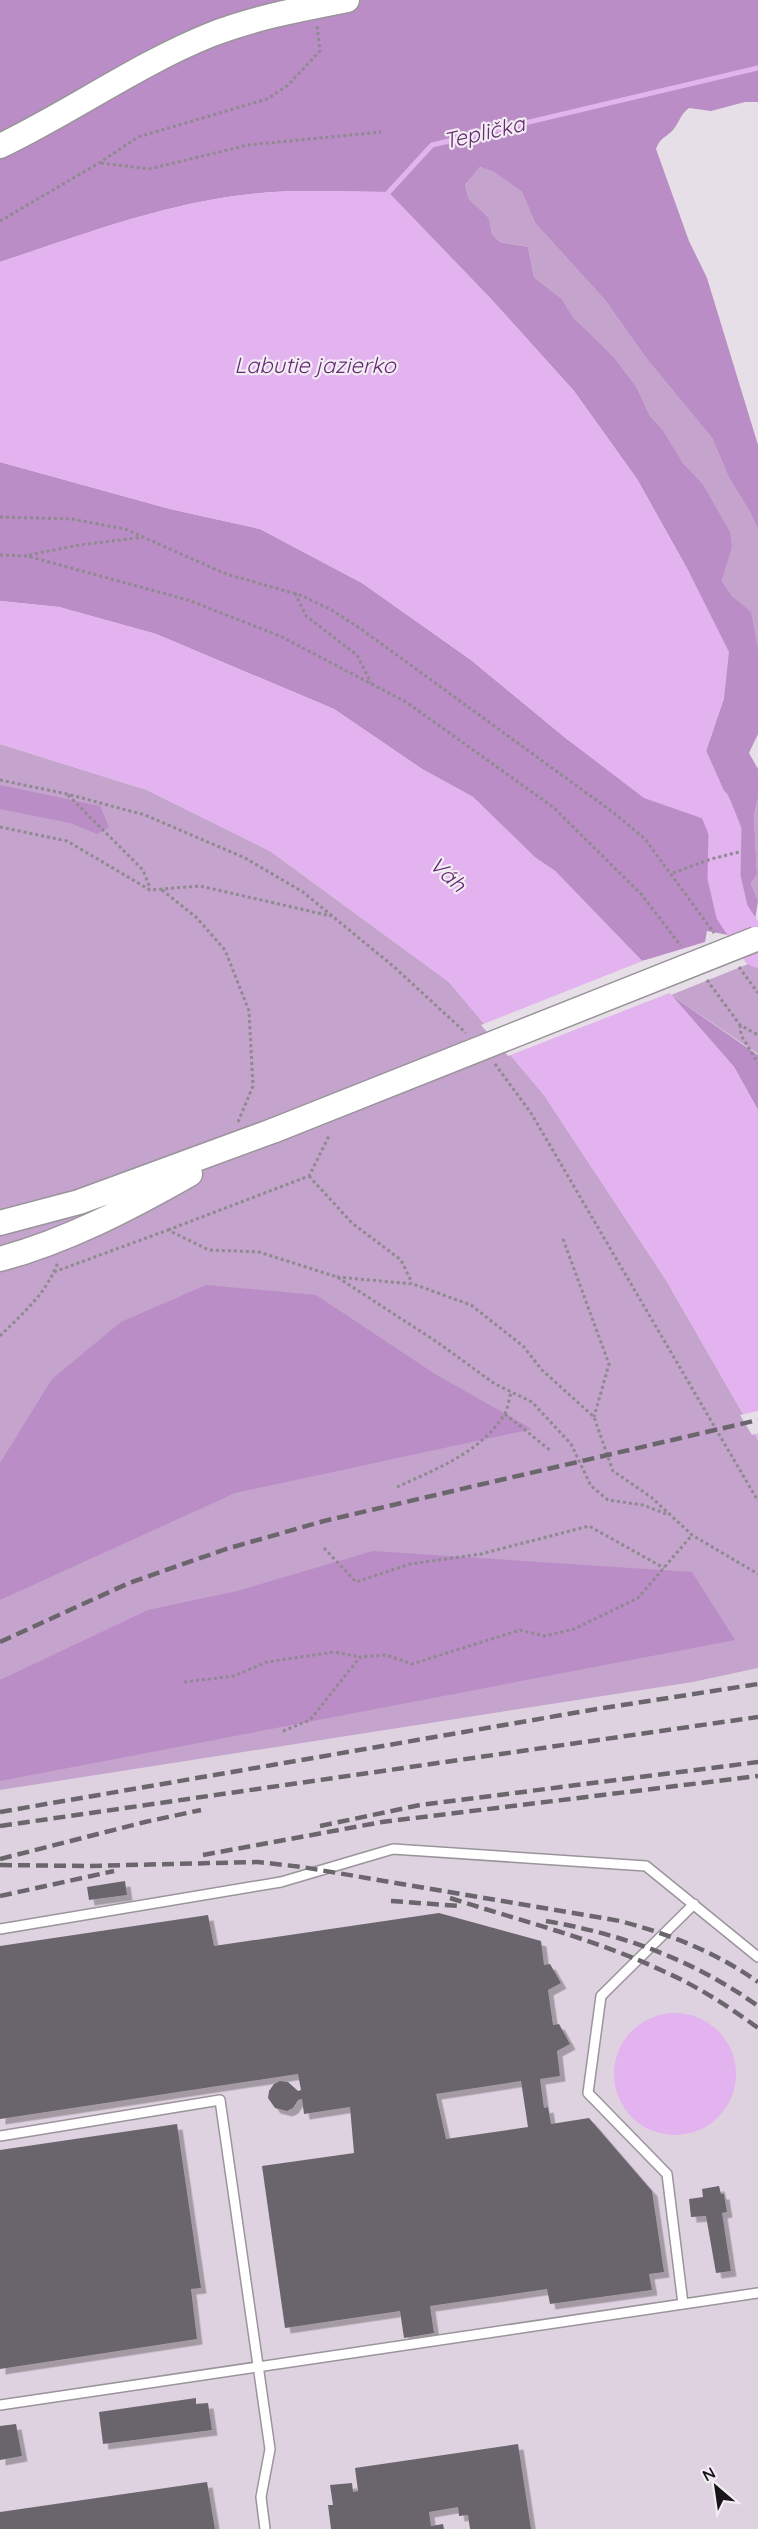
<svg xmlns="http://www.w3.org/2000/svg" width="758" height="2529" viewBox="0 0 758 2529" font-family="Quicksand,sans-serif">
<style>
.built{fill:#ded2e0}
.green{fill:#c4a3cc}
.forest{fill:#bb8dc6}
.water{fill:#e2b3ee}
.pier{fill:#e6dfe7}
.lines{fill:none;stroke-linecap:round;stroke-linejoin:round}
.stream{stroke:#e2b3ee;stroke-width:5}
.river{stroke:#e2b3ee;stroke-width:33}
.building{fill:#6b656c;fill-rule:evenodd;filter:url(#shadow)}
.lane-casing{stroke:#9a949b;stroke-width:12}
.secondary-casing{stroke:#9a949b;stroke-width:27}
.path{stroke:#8f8a90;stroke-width:3;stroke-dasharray:3 3;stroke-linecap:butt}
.lane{stroke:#fff;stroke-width:9}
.secondary{stroke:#fff;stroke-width:24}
.rail{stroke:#6a666b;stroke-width:4.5;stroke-dasharray:12 6;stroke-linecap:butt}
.secondary-bridge-casing{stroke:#9a949b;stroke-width:27;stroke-linecap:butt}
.secondary-bridge{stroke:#fff;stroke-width:24}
.labels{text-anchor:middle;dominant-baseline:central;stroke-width:4.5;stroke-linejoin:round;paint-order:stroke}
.water-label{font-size:22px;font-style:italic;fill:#642c71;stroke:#f3ecf4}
</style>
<defs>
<filter id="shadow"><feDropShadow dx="5.5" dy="5.5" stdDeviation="0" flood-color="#0004"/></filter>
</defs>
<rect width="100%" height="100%" fill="#e6dfe7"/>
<path class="built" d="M758,1668V2529H0V1790L693,1682Z"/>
<path class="green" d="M480,167L494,172L522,192L535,223L605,300L646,358L712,438L729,478L750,512L758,530V649L733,597L722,581L732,548L702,483L683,463L663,430L650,416L636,386L613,356L573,317L562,299L534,277L528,247L500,242L492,234L489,218L469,199L465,185Z
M0,744L147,790L270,851L449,982L544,1095L666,1280L758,1440V1668L693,1682L0,1790Z
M758,798V901L751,884L757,874L754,816Z
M758,960V1054L671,995Z"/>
<path class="forest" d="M0,0H758V102H745L711,111L689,108C680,114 679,124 672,131C664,139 661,137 656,149L689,241L707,278L758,445V530L750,512L729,478L712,438L646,358L605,300L535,223L522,192L494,172L480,167L465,185L469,199L489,218L492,234L500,242L528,247L534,277L562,299L573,317L613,356L636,386L650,416L663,430L683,463L702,483L730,532L732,548L722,581L733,597L751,612L758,649V734L749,753L758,769V798L754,816L757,874L751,884L758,901L755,920L742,919L728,935L707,931L705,942L642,961L555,871L535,858L473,797L422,769L334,709L156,634L59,607L0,601V462L170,509L260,529L362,583L471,660L568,740L704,818L723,789L706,751L724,698L689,572L637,479L574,391L492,300L388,192C343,192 296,189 251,194C165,203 82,235 0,262Z
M0,785L100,806L109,827L97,834L70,823L0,809Z
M671,995L758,1055V1110L734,1067Z
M206,1285L316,1295L435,1374L532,1429L235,1493L0,1600V1463L52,1379L121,1322Z
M373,1551L692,1572L735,1640L0,1781V1680L148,1610L237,1591Z"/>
<path class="water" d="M388,192L492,300L574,391L637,479L689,572L729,652L724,698L706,751L723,789L704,819L644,798L568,740L471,660L362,583L260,529L170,509L0,462V262C81,235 165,203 251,194C296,189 343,192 388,192Z
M0,601L59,607L156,634L334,709L422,769L473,797L535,857L555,871L642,961L734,1067L758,1110V1440L666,1280L544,1095L449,982L270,851L147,790L0,744Z
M614 2074a61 61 0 1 1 122 0a61 61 0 1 1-122 0Z"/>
<path class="pier" d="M645,960L672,992L508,1056L481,1025Z
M758,1411V1433L752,1435L740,1415Z"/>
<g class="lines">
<path class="stream" d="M386,195L432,145L758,68"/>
<path class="river" d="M685,771L714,804L725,831L724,877L732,912L758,951"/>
</g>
<path class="building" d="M125,1881L127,1895L89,1900L87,1887Z
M439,1913L541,1941L544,1965L550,1964L561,1983L548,1990L553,2025L559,2024L570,2044L557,2051L560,2076L540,2079L544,2108L548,2107L551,2124L589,2118L652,2191L664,2272L649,2274L652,2290L550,2304L547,2289L430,2306L434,2333L404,2338L400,2311L285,2328L262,2166L354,2153L350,2107L304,2114L302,2099L298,2100L293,2108L287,2111L275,2108L268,2098L269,2091L274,2084L280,2081L288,2082L298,2091L301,2090L298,2074L0,2119V1946L208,1915L214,1946ZM521,2081L528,2127L446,2139L436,2094Z
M177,2124L201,2288L191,2289L197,2339L0,2369V2150Z
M719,2186L721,2194H724L727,2212L722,2213L731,2271L716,2273L706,2216L691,2217L689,2199L703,2197L702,2189Z
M196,2398V2404L208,2403L212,2430L103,2444L99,2412Z
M16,2424L22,2456L0,2460V2426Z
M518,2444L531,2529H470L468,2515L459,2516L458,2507L429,2512L431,2526L443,2524L444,2529H331L328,2505H333L330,2485L352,2483L353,2492L358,2491L355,2468Z
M207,2482L215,2529H0V2512Z"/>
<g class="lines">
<defs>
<path id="lane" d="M0,1929L281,1882L393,1849L646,1866L758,1957
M0,2136L220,2100L270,2449L261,2497L265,2529
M683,2304L667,2174L588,2093L601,1996L694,1904
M0,2405L758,2293"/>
<path id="secondary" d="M0,146C71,112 136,65 210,35C253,18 301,9 347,0
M0,1223L79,1202L275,1130
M0,1259C67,1241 130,1208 190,1174"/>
</defs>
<use href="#lane" class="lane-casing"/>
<use href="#secondary" class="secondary-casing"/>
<path class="path" d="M101,163L149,169L248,145L381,132
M0,221L99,163L138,137L267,99L287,86L320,51L317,26
M0,517L72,519L125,529L226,574L300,595L330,609L361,629L614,813L645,839L714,933
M0,555L27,556L188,600L280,636L406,702L553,807L641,894L681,946
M29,555L79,545L144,537
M295,593L306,616L357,655L371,683
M0,780L67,794L145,815L245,858L303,892L393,966L466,1033
M68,795L143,870L150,888
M0,827L67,841L150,890L200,886L331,916
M673,873L711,859L739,852
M162,890L197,918L225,950L249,1011L253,1086L238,1122
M739,967L758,993
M707,980L740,1025L758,1035
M740,1025L741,1035L758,1063
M495,1064L531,1113L758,1501
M309,1176L352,1223L401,1260L412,1283
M168,1230L309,1176L329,1136
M563,1239L609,1364L594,1417
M54,1272L168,1230L209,1250L259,1252L337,1277L437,1342L495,1384L532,1402L571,1444L591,1486L608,1500L643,1505L669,1515
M337,1277L413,1284L471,1305L523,1346L542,1370L594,1417L613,1471L651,1497L692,1535L758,1574
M0,1336C22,1314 47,1293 58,1262
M505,1414L551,1451
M397,1487C436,1469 480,1453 504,1415C508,1409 509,1399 511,1392
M324,1548L356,1582L410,1564L481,1554L589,1526L664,1568
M184,1682L234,1676L267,1662L334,1652L360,1657
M283,1731L310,1720L360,1657L386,1655L412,1664L520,1630L544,1636L574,1629L638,1598L692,1535"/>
<use href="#lane" class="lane"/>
<use href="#secondary" class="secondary"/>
<path class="rail" d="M0,1642L129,1583L226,1549L324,1521L758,1420
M0,1812L597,1709L758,1684
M0,1826L758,1717
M320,1826L420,1805L758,1762
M203,1855L382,1822L758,1776
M0,1859L145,1822L201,1810
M0,1865L86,1866L258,1862L302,1867L620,1921C669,1934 716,1952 758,1982
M0,1896L114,1871
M450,1898C521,1921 595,1939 663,1971C697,1986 728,2006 758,2028
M391,1901L460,1906
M546,1921C622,1934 694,1960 758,2006"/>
<defs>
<path id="secondary-bridge" d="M275,1130L756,939"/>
</defs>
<use href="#secondary-bridge" class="secondary-bridge-casing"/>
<use href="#secondary-bridge" class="secondary-bridge"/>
</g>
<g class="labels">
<g class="water-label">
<text transform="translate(484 132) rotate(-13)">Teplička</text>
<text x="315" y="365">Labutie jazierko</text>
<text transform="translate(448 874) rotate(42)">Váh</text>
</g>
</g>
<g transform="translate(716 2487) rotate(331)" stroke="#f3ecf4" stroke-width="4.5" paint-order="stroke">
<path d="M0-4.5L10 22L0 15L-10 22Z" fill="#171518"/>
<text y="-9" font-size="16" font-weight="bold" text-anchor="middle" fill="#171518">N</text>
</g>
</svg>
